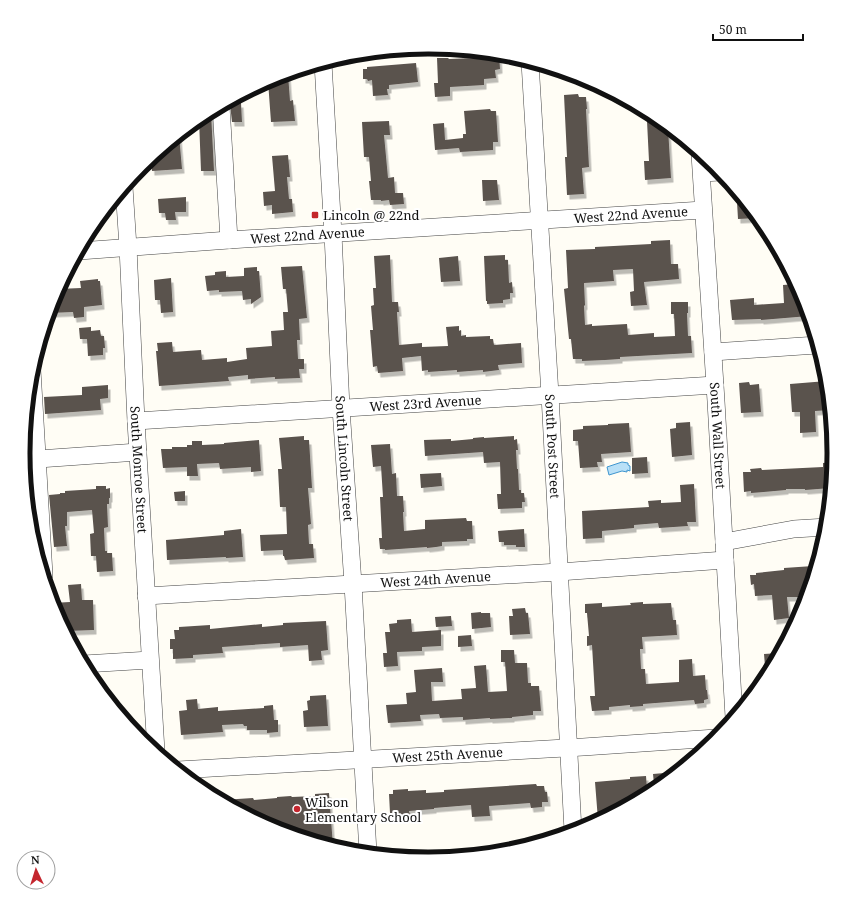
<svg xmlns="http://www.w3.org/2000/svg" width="857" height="906" viewBox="0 0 857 906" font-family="'Noto Serif',serif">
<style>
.water{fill:#b9e0f7;stroke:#3f96cf}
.building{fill:#5a524d;filter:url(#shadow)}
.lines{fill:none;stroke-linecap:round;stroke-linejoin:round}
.minor-casing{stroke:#444;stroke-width:18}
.minor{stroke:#fff;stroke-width:17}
.poi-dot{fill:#c4262e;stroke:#fff;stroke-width:1.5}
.labels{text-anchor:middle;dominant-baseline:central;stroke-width:4;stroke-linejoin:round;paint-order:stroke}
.poi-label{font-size:13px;fill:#111;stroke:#fff;text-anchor:start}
.street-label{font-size:13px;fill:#111;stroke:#fff}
.rim{fill:none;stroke:#111;stroke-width:5}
</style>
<defs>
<filter id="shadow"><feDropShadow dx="2.5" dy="4.5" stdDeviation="0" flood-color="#0004"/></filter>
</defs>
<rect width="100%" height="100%" fill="#fffdf5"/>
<path class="water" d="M622,462L628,463V465L630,466V471L627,470V472L622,471L609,475L607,467Z"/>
<path class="building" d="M495,54H499L500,69L495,70L496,78L484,79V85L450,87V96L435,97L434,83H438L437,58H448L449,59L473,58V56Z
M416,63L418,82L389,85V89H387L388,95L373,96L372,80L368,81L367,79H363V69H367V67Z
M288,74L290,101L293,100L295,121L271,122L268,81L274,78Z
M578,94L579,97H586L587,109H586L589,167L582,168L584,194L567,195L565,157H567L564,95Z
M241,103L242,122H232L230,104Z
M490,109L491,111H496L498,142H493V150L460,152L459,148L435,150L433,124L444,123L445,140L463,138V134H466L464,111Z
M211,112L214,171H201L199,119Z
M658,120L668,128L671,178L645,180L644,161H649L647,121Z
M389,121L390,135H384L388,178L394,177L395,193H403L404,204L390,205L389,200L381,201V200H371L369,181H371L369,157H364L362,122Z
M179,135L182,169L152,171L151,158Z
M288,155L290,177H287L289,199H292L293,212L272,214V205L264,206L263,192L275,191L272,156Z
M482,180H497L499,200L483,201Z
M186,197V212H175L176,220H166L165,213H159L158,199Z
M744,201L751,210L757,218L738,219L737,202Z
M670,240L671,264H678L679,279L644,282L647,305L631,306L630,292L634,291L633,269L613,270L614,281L584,283L585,305L584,306L585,325L592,324V326L627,324L628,335L654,333V337L675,336L674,314H671V302H688V313H687L688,336H691L692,353L620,357V359L605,360L582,361V359H573L571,339H569L564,289L568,288L566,250L595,249V247L651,244V241Z
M390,255L392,302H398L399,312H397L399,345L422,343V347L448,346L446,327L459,326V331L461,330V336L466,335V337L490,336V339H493L494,345L521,343L522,363L498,365L499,370L483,372V370L457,372V370L428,372V370L422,371L421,356L402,358L403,371L378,373L377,366L373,367L370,330H373L371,306L374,305L373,288H376L374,256Z
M505,255V260H508L509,283L512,282L513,293H510V299L503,300V303L487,304V301H486L484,256Z
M458,256L460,281L441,282L439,258Z
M302,266L307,318L299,319L300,340H297L298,359H304V369H299L300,378L275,379V377L248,379V375L228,377L229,381L159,386L156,351H158L157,343L172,342L173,352L201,350L202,360L227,358V362L247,359L246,348L272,346L271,331L284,330L283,312H288L286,289H283L281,267Z
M257,267V271H259L261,297L251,304V299L243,300L242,291L219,292V290L207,291L205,276L215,275V272L226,271V277L244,276V268Z
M171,278L173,312L161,313L160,300H155L154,280Z
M98,279V281H100L102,305L84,307V317L74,318L73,312L49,313L54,298L58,289L81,288L80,281Z
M796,284L803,298L809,316L761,320V319L732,320L730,300L754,298V305L784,303L783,285Z
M91,327V331L100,330L101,336H104L105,348H103V355L88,356L87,339H80L79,328Z
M827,381L830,410L815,411L816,432L800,433V412H792L790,384Z
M749,382L750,385L759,384L761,412L741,413L739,383Z
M108,385V398L100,399L101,410L45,414L44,397L82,395V387Z
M690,422L692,455L672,457L670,429L676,428V423Z
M629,423L631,452L601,454L602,462H597L598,467L580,468L578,441H573V430L583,429V426L608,425V424Z
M304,436V440H309L312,488H308L311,524L308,525L309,544H313L314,558L285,560L284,556H283V550L261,551L260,535L287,534L286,507H280L278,469H282L279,438Z
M514,436V440L517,439L518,450H516L517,469H518L519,490H521V493H524L525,502H522V508L498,509L497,494H501L500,462L484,463L483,452L425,456L424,440L451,439V441L473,439V438L484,437V438Z
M259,440L261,471L251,472V467L220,469L219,463L197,464L198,476H187V467L163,468L161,449H172V447H187V445H192V441H202V445L224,444V443Z
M390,444L392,474L396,473L397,496H403L404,512H403L404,531L425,529V520L466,518L467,521H472L473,539H467V541L442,542V546L436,547L427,548V547L385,550V549H380L379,538H382L380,497H383L381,466L373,467L371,445Z
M647,457L648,473L632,474V458Z
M833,462L831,488L805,490V489H786V490L751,493V491L744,492L743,472H751L750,469L761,468L762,470L823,467V463Z
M441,473L442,486L421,488L420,474Z
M694,484L696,522H687L688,526L659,528L658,523L634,525V528L602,531V538L583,539L582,511L649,507L648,501L661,500V503L681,502L680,485Z
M96,486H106V489L110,488V498H109V504H107L108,527L104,528L105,551H107V553H112L113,571L97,572L96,556H91L90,534L94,533L92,510L67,512V526H65L67,546L54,547L49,495L60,494V493H65V491L96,489Z
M185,491V501H175L174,492Z
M241,529L243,557L226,558V557L167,560L166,540L224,535V531Z
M524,529L525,547H516V545H504V542H499L498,531Z
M813,566V567H816L807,594L798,595L799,597H787L789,618L774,620L772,595L755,596L754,584L751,585L750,575H756V573L784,570V568Z
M81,584L82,600H93L94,630L66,631L54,608L52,603L70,602L68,585Z
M643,602V604L671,603L673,620H676L677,635L642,637L643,649H640L641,669H645L646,684L679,682V660L692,659L693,676L705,675L706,690H707L708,699L704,700V703L695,704L694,700L643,704V706L630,707V705L609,707V710L592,711L590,696H595L592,645L587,646V636H589L587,613H585V604L602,603V607L631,605L630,603Z
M525,608L526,613H528L530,634L510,635L509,616H513L512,609Z
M481,612V613H490L491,627L472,629L471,613Z
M451,616L452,626L436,627L435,617Z
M411,619L412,632L441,630V646L422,647V651L397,652L398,666L384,667L383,653H387L385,632H390L389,624L397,623V620Z
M326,621L328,650L321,651L322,660L309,661L308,645L280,647V643L222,647L223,653L193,655V658L173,659V649H170V639H175L174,630H179V627L210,625V629L262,624V627L283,625V623Z
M471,635L472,646L458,647V636Z
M501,650H514L515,663H527L528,683H531V686H539L541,711H533V715L512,717V718L490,719V718L463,720V717L440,718L439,714L420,715L421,721L388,723L386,705L407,704L406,693L416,692L414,670L442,668L443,682H431L432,701L462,699L461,689L476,688L474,666L486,665L488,692L507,691L505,662H501Z
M779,653L773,664L766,678L764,654Z
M326,695L328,726L304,727L303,711L308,710L307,701L310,700V696Z
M197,699L198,709L218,707V711L264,708V706L273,705L274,720H278V732L267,733V730H247V726H244L243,724L222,725L223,732L181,735L179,711L187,710L186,700Z
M676,772L661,784H654L653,774Z
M646,776L647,789H645V795L598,820L595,782L630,779V777Z
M536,784L537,786H544L545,792H547L548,802H542V807L531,808L530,803L489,806L490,816L472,817L471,805L434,808V809L409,811L410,815H395V813H390L389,794H393V790L408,789V791L426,790V793L444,792V790Z
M329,793L333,846L273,828L222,800L253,798L254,800L277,798V797L291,796L292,797L315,796V794Z"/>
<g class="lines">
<defs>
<g id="minor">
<path id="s1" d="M530,62L550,395L573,831"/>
<path id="s2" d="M323,63L333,234L341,408L353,584L368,853"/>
<path d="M221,106L229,240"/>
<path id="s3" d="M700,154L716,401L734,717"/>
<path d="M702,173L720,172"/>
<path id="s4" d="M124,187L128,247L136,421L156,751"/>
<path id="s5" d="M79,251L229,240L703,210"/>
<path d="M713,352L817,345"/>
<path d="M32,370L44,575"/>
<path id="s6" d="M136,421L715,385"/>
<path d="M24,460L138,452"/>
<path d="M724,542L794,529L827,527"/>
<path id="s7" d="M146,596L559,572L725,560"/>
<path d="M84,664L150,660"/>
<path id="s8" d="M178,770L583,747L716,738"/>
</g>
</defs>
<use href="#minor" class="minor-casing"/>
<use href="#minor" class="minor"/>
</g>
<g class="poi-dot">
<rect x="311" y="211" width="8" height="8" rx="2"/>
<circle cx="297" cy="809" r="4"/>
</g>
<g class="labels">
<g class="poi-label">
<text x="323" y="215">Lincoln @ 22nd</text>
<text x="305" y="802">Wilson<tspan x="305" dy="15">Elementary School</tspan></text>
</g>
<g class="street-label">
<text stroke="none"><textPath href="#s5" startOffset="553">West 22nd Avenue</textPath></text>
<text stroke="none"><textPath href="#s5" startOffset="229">West 22nd Avenue</textPath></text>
<text stroke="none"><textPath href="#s6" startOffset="290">West 23rd Avenue</textPath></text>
<text stroke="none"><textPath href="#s3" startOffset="282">South Wall Street</textPath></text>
<text stroke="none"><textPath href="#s1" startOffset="385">South Post Street</textPath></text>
<text stroke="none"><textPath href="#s2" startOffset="396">South Lincoln Street</textPath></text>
<text stroke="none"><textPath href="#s4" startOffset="283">South Monroe Street</textPath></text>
<text stroke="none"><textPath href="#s7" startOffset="290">West 24th Avenue</textPath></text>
<text stroke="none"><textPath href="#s8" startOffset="270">West 25th Avenue</textPath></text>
</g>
</g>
<path d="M0 0H857V906H0ZM428 54H429A398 398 0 0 1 827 452V454A398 398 0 0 1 429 852H428A398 398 0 0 1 30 454V452A398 398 0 0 1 428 54Z" fill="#fff" fill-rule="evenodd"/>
<path class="rim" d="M428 54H429A398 398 0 0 1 827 452V454A398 398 0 0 1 429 852H428A398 398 0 0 1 30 454V452A398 398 0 0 1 428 54Z"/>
<g transform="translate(36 870) rotate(356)"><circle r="19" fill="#ffffff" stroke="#a0a0a0"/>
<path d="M0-3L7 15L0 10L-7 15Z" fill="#c4262e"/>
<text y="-6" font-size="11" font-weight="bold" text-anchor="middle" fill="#111111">N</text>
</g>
<path d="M713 34v6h90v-6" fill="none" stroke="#111111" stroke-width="2"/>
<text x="719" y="34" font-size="12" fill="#111111" stroke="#ffffff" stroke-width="3" paint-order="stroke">50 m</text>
</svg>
